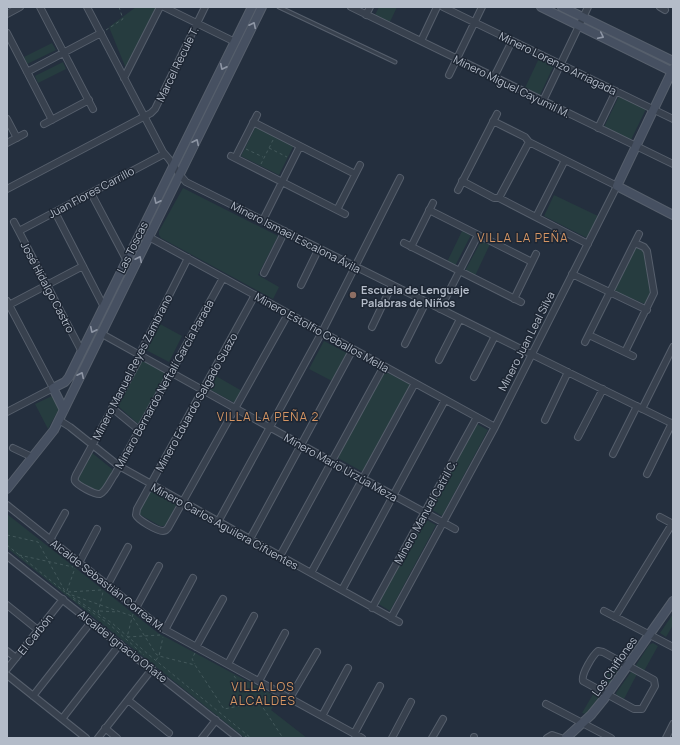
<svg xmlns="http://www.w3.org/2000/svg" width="680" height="745" viewBox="0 0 680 745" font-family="Manrope,sans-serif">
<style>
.green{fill:#263c3f}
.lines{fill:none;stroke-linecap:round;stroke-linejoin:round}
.lane-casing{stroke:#565f6c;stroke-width:5}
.street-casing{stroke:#565f6c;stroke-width:8}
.secondary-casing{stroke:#565f6c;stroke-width:10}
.path{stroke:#44595c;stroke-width:1;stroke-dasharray:3 3;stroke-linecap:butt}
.lane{stroke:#38414e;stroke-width:3}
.street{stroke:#38414e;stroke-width:6}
.secondary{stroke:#465061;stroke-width:8}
.oneway{stroke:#8e96a5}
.education-dot{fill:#8d6e63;stroke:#1d2633;stroke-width:1.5}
.labels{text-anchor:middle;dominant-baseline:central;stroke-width:3;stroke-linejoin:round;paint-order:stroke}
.street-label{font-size:11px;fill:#b4bcc9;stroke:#1d2633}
.poi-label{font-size:11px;font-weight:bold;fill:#b4bcc9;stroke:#1d2633;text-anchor:start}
.neighbourhood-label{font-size:12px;letter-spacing:1px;fill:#d59563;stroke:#1d2633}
</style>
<rect width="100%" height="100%" fill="#242f3e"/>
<path class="green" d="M136,7H159L127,71L109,27Z
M379,7H397L389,24L374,17Z
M52,43L56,50L27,64L24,57Z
M540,56L555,63L540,95L525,88Z
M63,62L66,69L38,83L35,76Z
M619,96L646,109L631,140L604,127Z
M256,126L294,145L279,175L241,156Z
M183,188L278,236L258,275L279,287L273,299L161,238L159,235V231Z
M554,195L598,216L587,238L544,216Z
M463,229L471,233V235L455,266L447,262Z
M483,240L490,244L475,276L466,272V269L481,241Z
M639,246L644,250L652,292L645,304L616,292L614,289L635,248Z
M160,324L182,336L169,362L146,350Z
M324,341L347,353L332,381L309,369Z
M145,360L166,373V376L140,423H137L118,406V403L142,361Z
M384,371L411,385L363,472L336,457Z
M216,376L242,391L235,403L209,389Z
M52,396L59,409L48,429L35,404Z
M475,423L488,430L442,516L429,508Z
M91,452L112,469L113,472L102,491C94,493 82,486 77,479Z
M153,490L175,501L177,504L166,525L164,526H160L139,514V510L150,491Z
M7,514L158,633L279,698L271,710L307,738H245L7,548Z
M423,518L436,525L390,611L377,603Z
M673,614V625L666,637L660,633Z
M653,643L658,646L644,671L636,667V665L649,645Z
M615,662L624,666L609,687L602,683Z
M631,672L637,674L624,699L617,696L616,693Z
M595,691L601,694L586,714L582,713Z"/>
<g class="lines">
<defs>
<path id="lane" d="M279,7L395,62"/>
<path id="street" d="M40,7L93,109
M87,7L163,152L169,159L180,175L186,182L531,354L673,424
M164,7L235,42
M351,7L673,164
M443,7L673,119
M660,7L665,10
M7,14L20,7
M366,15L370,7
M7,33L52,120
M421,41L437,7
M27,72L101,33
M449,75L482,7
M494,77L512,41
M124,78L160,7
M543,101L588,7
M7,119L17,138
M253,122L355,174
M44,124L89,100
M598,128L616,91
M7,143L24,134
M231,156L345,214
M235,158L257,115
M462,181L494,198H499L588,244
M7,189L151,113L155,109L205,7
M458,190L497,114
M91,193L127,261
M499,198L529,142
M337,210L360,165
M429,210L532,262
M55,212L104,307
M536,217L565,160
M263,220L300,146
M14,222L82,352
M19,231L164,154
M149,237L495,427
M404,243L521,302
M411,247L433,203
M188,258L142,349L138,361L76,475C75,478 74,478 75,481C77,485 95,495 100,494C106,492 111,479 115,474L223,278
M264,273L285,231
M572,274L647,310
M301,285L319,248
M255,295L137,509L136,515C138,520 157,531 163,531C166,531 166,530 168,528L288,314
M514,299L536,254
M7,301L53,388L7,412
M7,306L83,266
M440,309L478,235
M372,327L392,285
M102,334L260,422L455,529
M589,335L633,356
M585,342L639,234
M405,344L426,302
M625,352L654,293L647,251L644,247L635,243
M439,360L460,319
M474,377L495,336
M112,408L139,430
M642,409L673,347
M59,420L70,427L119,466L399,622
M545,420L568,372
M578,437L603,389
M13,448L32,457
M613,454L637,406
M647,474L672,423
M7,505L160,627L362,738
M660,517L673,524
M218,522L322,332L400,178
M250,539L353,349
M50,540L65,513
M7,556L238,738
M280,556L384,366
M79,563L97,529
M311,573L415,383
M107,586L128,547
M342,590L445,400
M7,605L38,630
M136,608L159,566
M372,608L477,417
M604,611L673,647
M615,617L672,524
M391,618L495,427L617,186L529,142L525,137L493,121
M165,630L193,578
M196,647L223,599
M7,651L16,658
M598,651L603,652L654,680L655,686L642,709H634L583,681C581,674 593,655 598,651Z
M228,664L254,616
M7,669L63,599
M7,675L86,738
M259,681L285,633
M33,696L91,622
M290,698L317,652
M128,700L169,733
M546,704L611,738
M322,716L348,668
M62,719L120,644
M105,728L117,738
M354,734L380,686
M98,738L152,669
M202,738L216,720
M392,738L411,702
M432,738L443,719
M474,738V737
M547,738L552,735L561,738
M666,738L673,724"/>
<path id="secondary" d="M541,7L673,72
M562,7L673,61
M673,69L617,186L673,215
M64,410L53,388L65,382L69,377L252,7
M7,489L54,430L262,7
M566,738L591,715L604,699L673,601"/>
</defs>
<use href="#lane" class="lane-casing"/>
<use href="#street" class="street-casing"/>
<use href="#secondary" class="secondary-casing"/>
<path class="path" d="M106,30L123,19L119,7
M269,148L287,157
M246,149L263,157
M261,164L273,140
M7,535L38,542L66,593L132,616L156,654L159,656L195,665L224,709L260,702L266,693
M7,540L8,545
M7,545L65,592
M19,555L73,567
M67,591L75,568
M68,592L101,590
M68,594L112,623L149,655L251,738
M73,599L109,624L144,655
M100,611L118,612
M98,613L103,592
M133,614L127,637L160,635
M195,653L192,659L195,664
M156,660L159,656L163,637
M234,676L254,702
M260,703L283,738
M245,736L248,738"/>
<use href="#lane" class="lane"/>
<use href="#street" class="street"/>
<use href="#secondary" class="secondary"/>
</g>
<defs><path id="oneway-chevron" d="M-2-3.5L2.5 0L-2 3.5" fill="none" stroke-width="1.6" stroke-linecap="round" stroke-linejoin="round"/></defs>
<g class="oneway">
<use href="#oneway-chevron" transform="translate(253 25) rotate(-64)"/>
<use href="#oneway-chevron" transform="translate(601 36) rotate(26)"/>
<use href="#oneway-chevron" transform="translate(223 67) rotate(116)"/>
<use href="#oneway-chevron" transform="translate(196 142) rotate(-64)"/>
<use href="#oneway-chevron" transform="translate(157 201) rotate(116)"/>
<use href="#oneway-chevron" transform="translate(139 259) rotate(-64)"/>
<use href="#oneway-chevron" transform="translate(93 330) rotate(116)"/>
<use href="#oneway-chevron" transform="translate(81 375) rotate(-64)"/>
</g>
<circle class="education-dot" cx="353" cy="295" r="4"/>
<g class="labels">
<g class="street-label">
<text transform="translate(558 63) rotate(26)">Minero Lorenzo Arriagada</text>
<text transform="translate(177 64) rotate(-64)">Marcel Recule T.</text>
<text transform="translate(512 86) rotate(26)">Minero Miguel Cayumil M.</text>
<text transform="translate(91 192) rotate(-28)">Juan Flores Carrillo</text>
<text transform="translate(296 237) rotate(27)">Minero Ismael Escalona Ávila</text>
<text transform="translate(132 247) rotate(-64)">Las Toscas</text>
<text transform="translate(48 287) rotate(62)">José Hidalgo Castro</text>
<text transform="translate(322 332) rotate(29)">Minero Estolfio Ceballos Mella</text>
<text transform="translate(526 341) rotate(-63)">Minero Juan Leal Silva</text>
<text transform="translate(132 367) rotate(-63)">Minero Manuel Reyes Zambrano</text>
<text transform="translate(164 384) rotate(-61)">Minero Bernardo Neftalí García Parada</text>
<text transform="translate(196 402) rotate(-61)">Minero Eduardo Salgado Suazo</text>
<text transform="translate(341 467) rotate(29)">Minero Mario Urzúa Meza</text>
<text transform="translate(425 512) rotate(-61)">Minero Manuel Catril C.</text>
<text transform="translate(225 526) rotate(29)">Minero Carlos Aguilera Cifuentes</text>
<text transform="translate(108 585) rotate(38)">Alcalde Sebastián Correa M.</text>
<text transform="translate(35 634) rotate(-51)">El Carbón</text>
<text transform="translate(123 646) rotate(38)">Alcalde Ignacio Oñate</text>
<text transform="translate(614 666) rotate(-55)">Los Chiflones</text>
</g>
<g class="poi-label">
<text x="361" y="289">Escuela de Lenguaje<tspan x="361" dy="13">Palabras de Niños</tspan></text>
</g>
<g class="neighbourhood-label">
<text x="523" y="237">VILLA LA PEÑA</text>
<text x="268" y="416">VILLA LA PEÑA 2</text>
<text x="263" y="686">VILLA LOS<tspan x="263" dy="14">ALCALDES</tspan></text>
</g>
</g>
<rect width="680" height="745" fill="none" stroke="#b4bcc9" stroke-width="16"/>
</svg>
